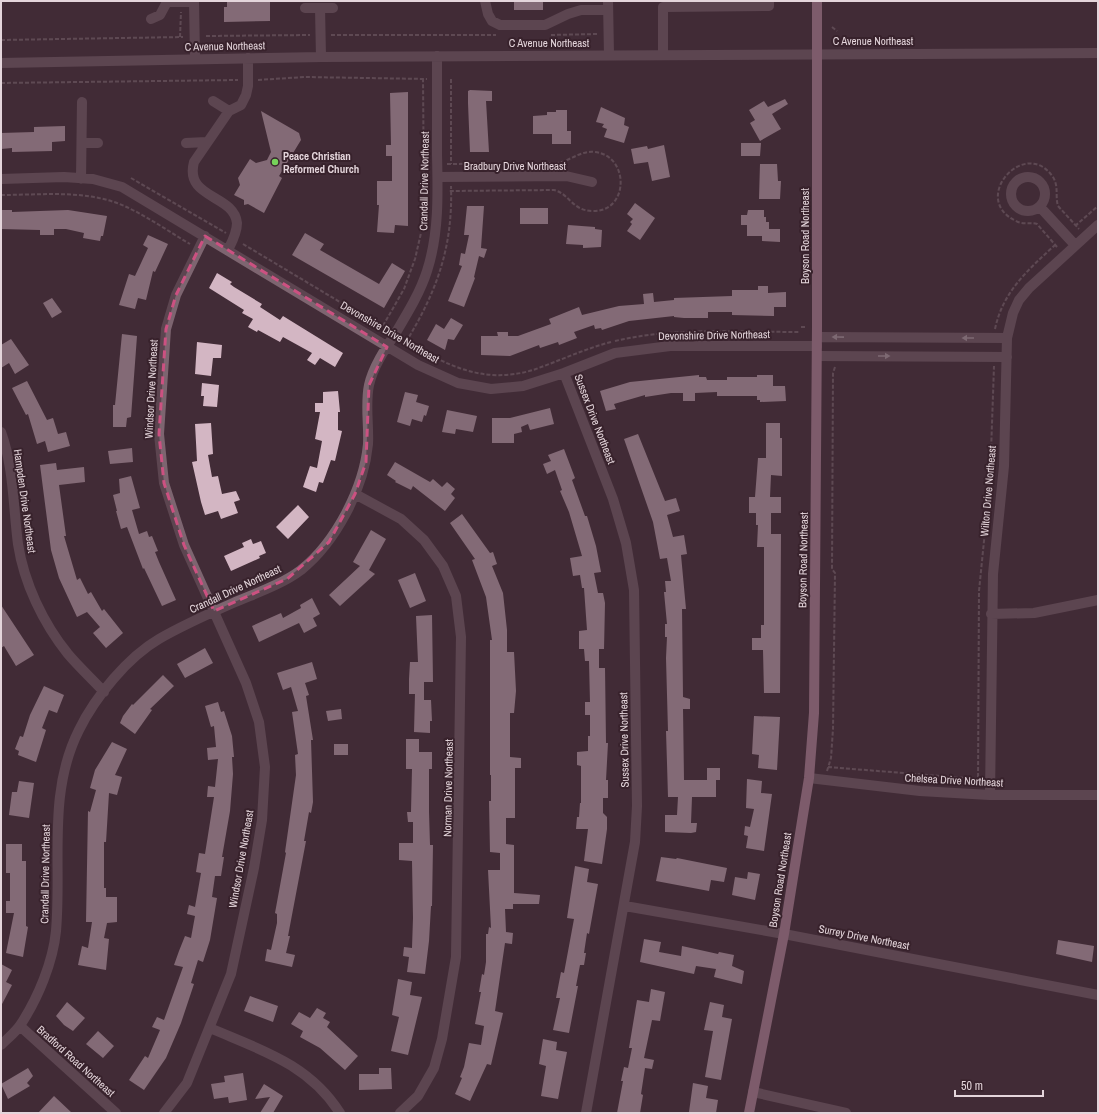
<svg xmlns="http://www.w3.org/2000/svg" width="1099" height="1114" viewBox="0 0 1099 1114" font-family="'Archivo Narrow',sans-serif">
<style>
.building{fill:#d3b6c3}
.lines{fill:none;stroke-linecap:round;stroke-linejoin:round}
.path{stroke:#806d76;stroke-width:2;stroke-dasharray:4 2;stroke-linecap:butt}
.minor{stroke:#7d6570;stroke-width:10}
.major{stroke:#c594ab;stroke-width:10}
.oneway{fill:#c5b3bb}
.marked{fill:none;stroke:#cc5181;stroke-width:3;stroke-dasharray:8 5;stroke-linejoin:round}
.poi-dot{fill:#76d25a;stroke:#38222c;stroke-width:1.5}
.labels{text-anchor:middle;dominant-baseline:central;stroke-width:4;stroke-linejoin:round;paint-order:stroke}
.street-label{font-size:11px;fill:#e4d5db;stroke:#38222c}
.poi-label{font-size:11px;font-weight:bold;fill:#e4d5db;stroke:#38222c;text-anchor:start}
</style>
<rect width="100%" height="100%" fill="#422c37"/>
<path class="building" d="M227,1H270V21L224,22V7H227Z
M514,1H543V10H514Z
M470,90L492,91V101H486L489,152H470L468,103V91Z
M408,92V226L395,225L394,233L377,232L379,205H377V181H392V156H386V145H391L390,93Z
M785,99L788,104L772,114L781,129L760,141L750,123L755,120L749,110L764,101L768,107Z
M601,107L625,118L624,125L629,127L624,143L604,137L607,129L602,127L604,124L596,122Z
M556,110H567V131H571V144H552V134H533V116L547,115V112H556Z
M261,111L299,133L301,140L279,176L282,178L264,213L248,204L244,205V200L234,195L240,185L238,178L250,159L256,163L267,160L271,152Z
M65,126V141L52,142V151L12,152V148L1,149V133L34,132V127Z
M741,143H761L760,156H741Z
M664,145L670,177L652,181L648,162L634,164L631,149L647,146L648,149Z
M760,164H777L778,181H781L780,199H759Z
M635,203L655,218L640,240L627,231L632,224L630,222L633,219L627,214Z
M467,206H484L481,248L487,249L484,258L479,256L474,277L475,278L464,307L448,301L462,266L459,265L461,253L465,254L469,235H464Z
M520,208H548V224H520Z
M1,210H12V212L68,210L107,216L103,236H101L100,241L83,238L84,233L66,229H54V235H40V230L1,229Z
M748,210H764V217H766V222H769V229H780V242L762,241V236H747V225H741V215H747Z
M568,225L595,227V229L602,230L601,247L583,248V245L566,244Z
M305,233L324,244L320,250L379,284L392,263L405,271L384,308L292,255Z
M148,235L168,244L155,272L153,271L146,300L138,298L135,309L119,305L129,274L135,276L148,248L143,245Z
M217,273L232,282L230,284L234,287L262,304L260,307L280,320L283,316L343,353L335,367L320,358L315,365L307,360L312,353L283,337L280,342L258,330L257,332L248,327L253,319L242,313L244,310L209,288Z
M758,286H768V293L786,292V307H774V316L732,315V312H708V318H684L674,317V316L629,321L602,330L601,328L595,329L594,325L574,332L577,338L559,345L558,342L540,348L539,345L510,356L481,355V336H498L497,332H508V336H518L551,324L549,319L579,307L582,315L619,306L644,304L643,294L653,293L654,302L674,300V298L732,296V290H758Z
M52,298L62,312L52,318L43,303Z
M451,318L463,325L454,340L448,339L445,350L427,340L436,324L444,329Z
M122,334L137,336L131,417L127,418L126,427H113V405H115Z
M11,339L29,365L15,374L9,363L1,368V345Z
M197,342L222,345L221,358H213L211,376L195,374Z
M699,375V377H706L707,380H727V377H757V375H773V386H785L786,401L760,402V400H757V396H717V392L695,393V401H683V393H671L645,397V395L614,404L616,409L606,411L600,391L630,382Z
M27,381L47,420L53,418L58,434L66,432L70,446L48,452L45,441L37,444L28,414L26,415L12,388Z
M202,383L219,385L217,407L203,406L204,396H201Z
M338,391L340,412H338V430L342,431L335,461L331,460L323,483L319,482L316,492L303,487L310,466L317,468L322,441L315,439L320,412H315V403H323V392Z
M405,392L418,395L416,402L429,406L426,416L424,415L422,422L412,419L410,426L397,422Z
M550,408L554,424L530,430L528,424L521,427L522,432L514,434V443H492V418H510Z
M447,410L477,416L473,432L456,429L455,434L442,432Z
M211,423L213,454L208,455L212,477L218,476L222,494L236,491L240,500L234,502L238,513L221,519L218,511L205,515L201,502L192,462L197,461L195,424Z
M766,423H780V438H782V476L771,475L770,497H781V513H771V534H781L780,693H764L763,650H752V638H761V625H764V547H757L758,525H756V513H749V497H755L758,458H766Z
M638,434L665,501L676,498L680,511L667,515L673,537L684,535L687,554L681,555L686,609H682L683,697L690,699V709H683L684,780H707V768H720V780H716V797H692L691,823H697L696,832L691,833L665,832V815H677L678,797H668L667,763L666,731H668L666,658L667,637H665V624H667L664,592H666L665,581H671L667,558L660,559L653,522L624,439Z
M132,448L133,462L110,464L108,451Z
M564,449L575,478L572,480L585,516H587L596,546L601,572L594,573L598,593H603L605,603L604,649H599V668H605L606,743H608L606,780H608V798H603V813L607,817V829L602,864L584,861L588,829H576L577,817H579L580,803H581V766L577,765V752L588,751V736H590V715H585V702H590L589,661H585L584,649H579V631L587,630L584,588H582L580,575L573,576L570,558L582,556L569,512L560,491L562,490L555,470L547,474L543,464L551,461L548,455Z
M395,462L430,482L433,479L442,487L447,482L455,489L451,494L455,498L445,511L413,486L411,490L395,482L396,481L387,475Z
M56,463L57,470L84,467L85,482L59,485L66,536H64L77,580L80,578L88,594L91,592L102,611L104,609L123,633L106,648L93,633L100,627L87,612L77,617L59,578L51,550L40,465Z
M131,476L140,508L132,510L139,534L147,531L149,537L152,536L158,551L155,552L159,562L176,600L162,606L144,568L143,569L127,527L121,529L116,511H117L113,495L120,493L119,479Z
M298,505L309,517L288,539L276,527Z
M462,514L490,553L493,552L497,564L492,566L503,593L507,630V652H514L516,691L514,713H510V757L521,758V768H515V818H506V844L514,845V893L540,895L539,904H513V909H505L506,932L513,933L512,944L505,943L495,1011L503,1013L491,1065L487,1064L470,1101L455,1094L462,1078L460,1077L464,1067L469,1043L481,1045L484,1026L475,1024L481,992H479L482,974L484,975L486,962V934H488L489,927L491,928L488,870H500V853L490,852L489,801H491V775H490V640H492L486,597L472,560L475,559L450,523Z
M371,530L386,539L369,570L375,574L340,606L329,595L360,566L353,562Z
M251,539L253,544L261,541L266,553L259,556L260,558L231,571L224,556L244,547L242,543Z
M415,573L426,601L410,608L398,580Z
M312,598L320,614L313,618L317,626L304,633L299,623L259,642L252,626L281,613L283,618L301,608L300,605Z
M1,605L34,655L16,666L4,646L1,648Z
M432,615L433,682H424V700H431L432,721H430V733L414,732L415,694H409V679L410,662H418L416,616Z
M205,648L213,663L185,678L177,664Z
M312,662L317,679L305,683L309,695L306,696L313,740H311L313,802L311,813L309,812L304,841H306L288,936H290L286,953L295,955L292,967L265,961L267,949L271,950L277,923V914L275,913L286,853L285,852L296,775L295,755L298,754L292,712L298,711L291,687L283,690L277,673Z
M163,675L174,686L150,709L152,710L135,734L120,723L123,716L132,704L133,705Z
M44,686L64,695L57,713L49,710L42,728L46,730L36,762L18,755L19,751L15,749L20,736L23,737L30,715Z
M218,702L221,712L224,711L232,736L234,757H232L233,774L230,811L222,857H224L221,876H215L212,897L217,898L210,940L203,962L198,960L191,983L194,984L181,1023L166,1058L144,1090L129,1080L145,1056L148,1058L160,1030L152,1027L157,1017L164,1020L183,967L174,965L179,951L185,936L191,938L195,916L187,914L189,905L195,907L201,873L196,872L199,853L205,854L214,797H207L208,786L215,787L218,759L208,760L207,748L216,747L214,726L211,727L205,706Z
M341,709L342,719L328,721L326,711Z
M754,716L780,717L777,770L758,768L759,755L752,754Z
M406,739H419V752H432V769H429V812L430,845H433L432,906H431L429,941L425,974L407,972L409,957L403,956L404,947L412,948L413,918L412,861L399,860V843H413V822H408L407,812H411L412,769H406Z
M112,742L127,749L115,775L122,777L117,795L109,793L106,842H104V888H106V897H117V922L107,923L104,938L109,939L106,970L78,965L82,946L88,948L92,922H86L88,811L90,812L96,790L90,788L95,770Z
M334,744H348V755H334Z
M747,779L762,781L761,793L772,794L764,851L746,848L748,836L744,835L745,826L750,827L754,809L746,808Z
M19,781L34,783L29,818L9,815L12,792H17Z
M6,844H22V861H26V926L28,927L23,957L6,953L14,913H6V901H10V873H6Z
M661,857L676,859L677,858L727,868L724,882L711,880L709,891L656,881Z
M575,866L589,869L587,882L598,884L589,934L587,933L584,953H586L584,965H580L576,986H578L569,1033L553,1030L560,998H556L561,972L564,973L574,919L567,918Z
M748,872L760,874L755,900L732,895L735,877L747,879Z
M644,939L661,942L659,952L681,956L682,946L718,954L719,952L734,955L732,966L744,971L742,984L714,977L716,969L696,966L694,974L640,962Z
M1058,940L1094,946L1092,962L1056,954Z
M1,964L12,970L6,982L12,985L1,1006Z
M398,979L412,982L410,995L422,997L408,1055L391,1051L399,1017L392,1015Z
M651,989L665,992L660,1021L652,1020L644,1058L654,1060L652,1069L645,1068L641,1094L643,1095L640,1113H617L623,1081H621L624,1067L628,1068L632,1048H629L637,1000L649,1002Z
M250,996L278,1006L273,1022L244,1011Z
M67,1002L85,1018L73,1031L64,1025L56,1016Z
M710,1002L724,1005L722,1017L732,1019L721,1080L705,1077L713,1031L704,1030Z
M317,1008L326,1013L323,1018L330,1022L327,1027L358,1056L345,1070L320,1048L300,1037L303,1031L291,1024L299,1012L310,1018Z
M98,1031L114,1046L103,1058L86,1044Z
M543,1039L557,1042L556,1050L567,1052L558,1099L541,1096L546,1066L539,1064Z
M28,1068L33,1076L27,1083L30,1086L8,1099L1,1084Z
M379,1068H391L392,1089L359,1090V1074H379Z
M243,1073L247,1100L229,1103L228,1097L214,1099L211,1084L225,1082L224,1076Z
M693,1083L708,1086L706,1098L718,1100L716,1113L689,1112Z
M264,1084L283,1096L273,1113H260L270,1097L255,1099Z
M54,1096L72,1113H38Z"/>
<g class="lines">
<path class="path" d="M832,27L837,31
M331,35H496
M551,35L598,34
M206,36L310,35
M180,37L181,12
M1,40L183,37
M451,79V164
M258,80L305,77L427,79
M1,83L238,80
M447,164L557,163C570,161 581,150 595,152C630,156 629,212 593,211C572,211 570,194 554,190L449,191
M131,178L226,233
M1,195C39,195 81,190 117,203C143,213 166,230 190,244
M1075,226L1098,206
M243,244L385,329
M1057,247L1037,224C1030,222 1023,225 1016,221C969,199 1025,136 1053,177C1059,187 1055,196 1058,206L1079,229
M801,327H807
M995,329C1003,291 1028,270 1055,245
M380,331L404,289L415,259L421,233L424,205L423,79
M404,340C446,365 483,385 533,370C559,361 584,349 611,342
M615,341C675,327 739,332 800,332
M406,342C437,291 453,247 451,186
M828,767L978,779
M827,771L831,758L833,729L835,573L832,569L833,373L835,367
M978,783L979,591L990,481L994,366"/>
<path class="minor" d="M194,1L195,58
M485,1L488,14L492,21L500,25H545L568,14L581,10H608
M608,1L609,55
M305,8H333
M320,8L321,57
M151,19L160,15L167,2H194
M663,55V7L769,6V1
M1,63L321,57L1098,53
M213,101L229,111
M82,143H98
M186,143L207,142
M438,177L566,176L592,182
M1011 194a17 17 0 1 1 34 0a17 17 0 1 1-34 0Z
M1,179L64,177L93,179L122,187L418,365L458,383L491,389L523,386L564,373L615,353L670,346H817
M81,179L82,102
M1040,207L1075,245
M228,250C232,242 237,233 237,223C234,194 184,199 194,162L229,111L241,105L246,95L248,86V58
M817,337L1007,338
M817,356L1007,357
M564,373L613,499L626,543L634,590L637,806L635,842L586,1113
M1,432C14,468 13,506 18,544C24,583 43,623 68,654C79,667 92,679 104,692
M355,494L401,519L424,540L443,566L456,596L461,637L456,957L442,1039L434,1068L418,1096L400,1113
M991,614L1034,613L1098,600
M809,778L920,791L990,795H1098
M990,795L993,574L1004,466L1007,338L1013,313L1019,300L1029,288L1098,225
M625,906L784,934L1098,995
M20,1026L116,1113
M210,1028C261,1050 309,1064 340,1113
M1,1045C8,1038 16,1032 21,1024C38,998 53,962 56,931C62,863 47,793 79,730C95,697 128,657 159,639C183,625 208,614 233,603C256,593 281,585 301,570C336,542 364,488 368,444C369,425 365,404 369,385C373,367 385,349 395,334C407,314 420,293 427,271C439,234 438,194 437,155C437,122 437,89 437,56
M753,1092L846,1113
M164,1113L187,1083L231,974L254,868L262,820L265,767L259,722L246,683L184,545L164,483L159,434L166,329L176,295L205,236"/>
<path class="major" d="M749,1113L784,934L803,815L809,778L814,713L817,327V1"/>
</g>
<defs><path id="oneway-solid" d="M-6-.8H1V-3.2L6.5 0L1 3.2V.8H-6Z"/></defs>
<g class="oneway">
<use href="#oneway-solid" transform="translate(838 337) rotate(-179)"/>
<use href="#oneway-solid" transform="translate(968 338) rotate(-180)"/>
<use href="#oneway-solid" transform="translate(884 356)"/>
</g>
<path d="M0 0H1099V1114H0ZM205,236L387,347L369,385L366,462L355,494L329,542L287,579L214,611L184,545L164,483L159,434L166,329L176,295Z" fill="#422c37" fill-opacity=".55" fill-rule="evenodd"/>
<path class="marked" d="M205,236L387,347L369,385L366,462L355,494L329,542L287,579L214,611L184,545L164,483L159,434L166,329L176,295Z"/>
<circle class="poi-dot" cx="275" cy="162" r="4"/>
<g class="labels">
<g class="street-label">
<text x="873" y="41">C Avenue Northeast</text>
<text x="549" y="43">C Avenue Northeast</text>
<text transform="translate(225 46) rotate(-1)">C Avenue Northeast</text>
<text x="515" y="166">Bradbury Drive Northeast</text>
<text transform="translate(424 181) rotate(-89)">Crandall Drive Northeast</text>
<text transform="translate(805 236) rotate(-90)">Boyson Road Northeast</text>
<text transform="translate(390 332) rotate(30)">Devonshire Drive Northeast</text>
<text transform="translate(714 335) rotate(-1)">Devonshire Drive Northeast</text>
<text transform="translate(151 389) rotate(-87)">Windsor Drive Northeast</text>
<text transform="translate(595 419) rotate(69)">Sussex Drive Northeast</text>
<text transform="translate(988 491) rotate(-85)">Wilton Drive Northeast</text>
<text transform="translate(25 501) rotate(82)">Hampden Drive Northeast</text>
<text transform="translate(803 560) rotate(-89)">Boyson Road Northeast</text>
<text transform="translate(235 589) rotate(-25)">Crandall Drive Northeast</text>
<text transform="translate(624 740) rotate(-91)">Sussex Drive Northeast</text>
<text transform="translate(954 780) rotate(3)">Chelsea Drive Northeast</text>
<text transform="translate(448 788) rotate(-89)">Norman Drive Northeast</text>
<text transform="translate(241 859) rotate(-80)">Windsor Drive Northeast</text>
<text transform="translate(45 874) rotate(-89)">Crandall Drive Northeast</text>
<text transform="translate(780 880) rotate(-81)">Boyson Road Northeast</text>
<text transform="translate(864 937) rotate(11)">Surrey Drive Northeast</text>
<text transform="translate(76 1061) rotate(42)">Bradford Road Northeast</text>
</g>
<g class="poi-label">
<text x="283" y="156">Peace Christian<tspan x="283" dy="13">Reformed Church</tspan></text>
</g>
</g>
<rect width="1099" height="1114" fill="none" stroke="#e4d5db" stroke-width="4"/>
<path d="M955 1090v6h88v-6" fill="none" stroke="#e4d5db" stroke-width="2"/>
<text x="961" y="1090" font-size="12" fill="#e4d5db" stroke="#38222c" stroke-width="3" paint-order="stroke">50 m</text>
</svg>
